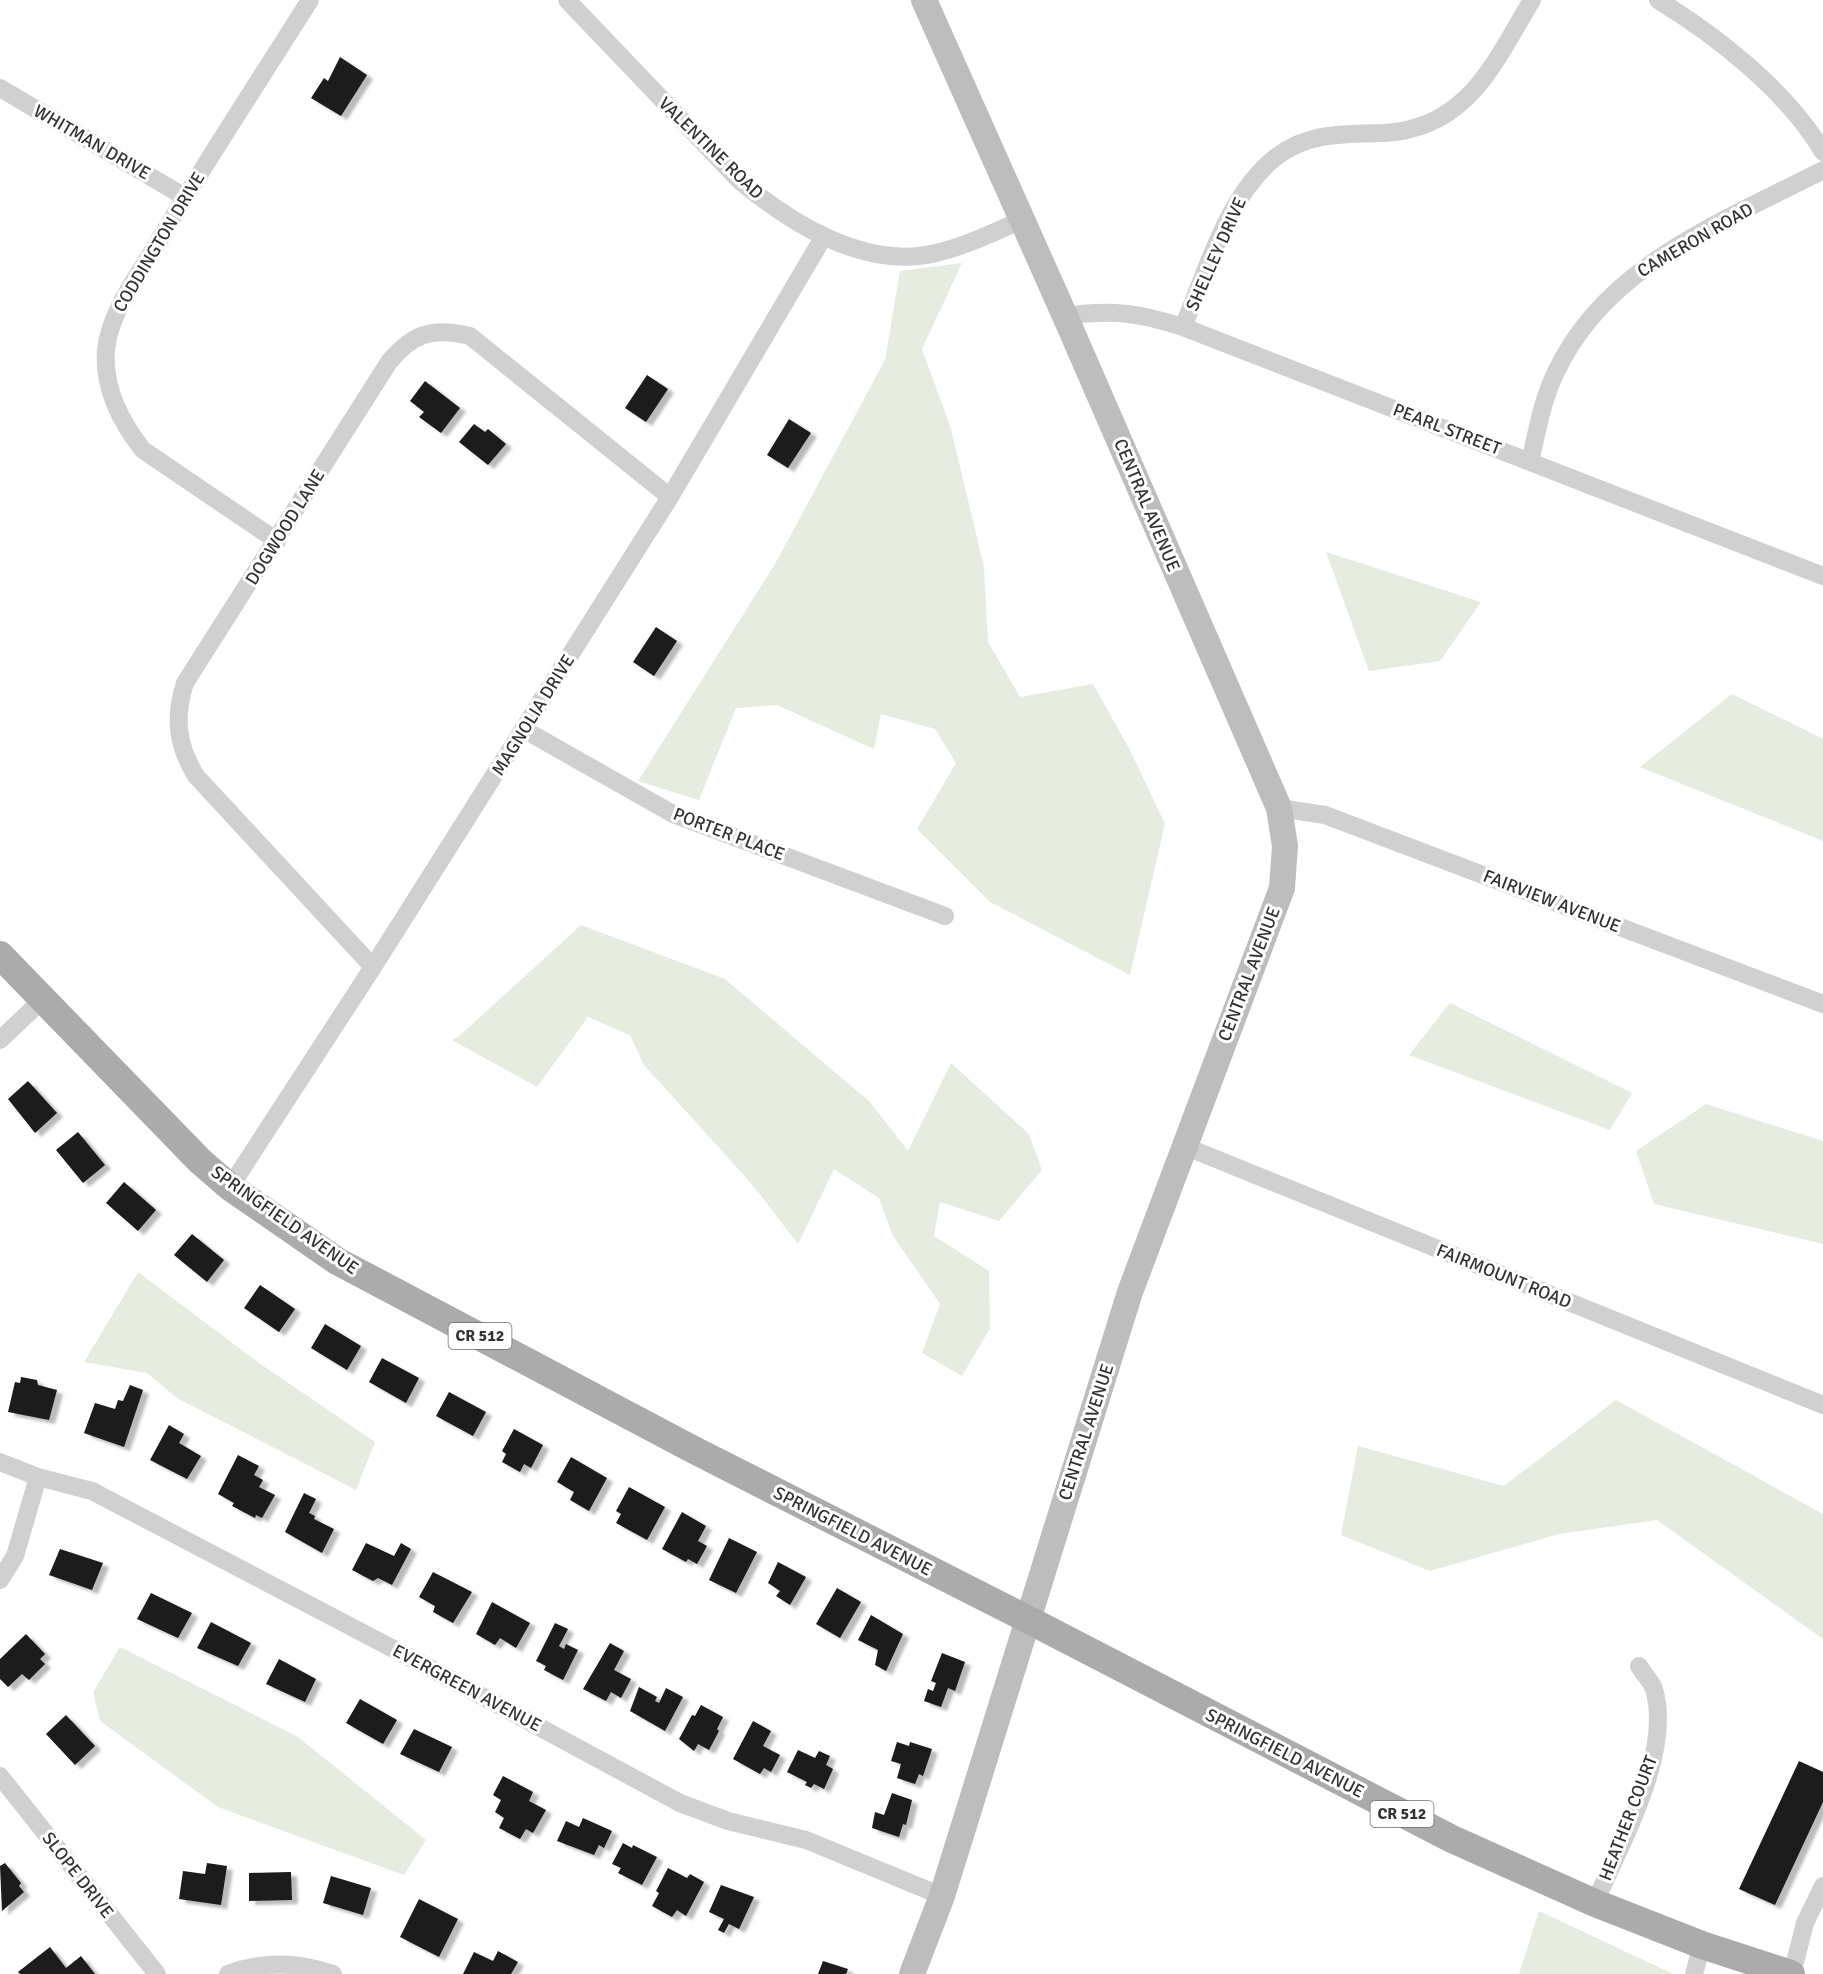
<svg xmlns="http://www.w3.org/2000/svg" width="1823" height="1974" viewBox="0 0 1823 1974" font-family="Signika,sans-serif">
<style>
.green{fill:#e6ecdf}
.building{fill:#1a1a1a;filter:url(#shadow)}
.lines{fill:none;stroke-linecap:round;stroke-linejoin:round}
.street{stroke:#d0d0d0;stroke-width:18}
.secondary{stroke:#bdbdbd;stroke-width:26}
.primary{stroke:#ababab;stroke-width:28}
.labels{text-anchor:middle;dominant-baseline:central;stroke-width:6;stroke-linejoin:round;paint-order:stroke}
.shield{fill:#fff;stroke:#707070;stroke-width:1.5}
.shield-label{font-size:16px;font-weight:bold;fill:#333}
.street-label{font-size:18px;fill:#333;stroke:#fff}
</style>
<defs>
<filter id="shadow"><feDropShadow dx="6" dy="4" stdDeviation="1.5" flood-color="#0004"/></filter>
</defs>
<rect width="100%" height="100%" fill="#fff"/>
<path class="green" d="M962,263L922,349L951,429L984,567L988,642L1020,697L1093,684L1130,750L1165,824L1130,975L990,902L917,829L956,763L935,729L881,714L874,749L777,705L736,708L699,800L638,781L775,564L885,360L900,271Z
M1326,552L1481,602L1440,661L1369,671Z
M1732,694L1823,739V841L1640,767Z
M581,925L725,979L870,1102L908,1151L951,1063L1029,1134L1042,1170L999,1221L940,1202L934,1236L989,1271L990,1328L962,1376L922,1353L940,1304L893,1236L879,1198L834,1169L798,1244L751,1183L644,1065L630,1035L588,1017L537,1087L452,1040L458,1037Z
M1450,1003L1632,1093L1610,1130L1409,1055Z
M1706,1104L1823,1141V1244L1654,1204L1636,1151Z
M138,1272L259,1363L375,1442L356,1490L177,1398L147,1373L84,1362Z
M1616,1400L1823,1514V1639L1657,1520L1559,1534L1430,1571L1341,1535L1358,1446L1504,1486Z
M120,1647L298,1737L426,1840L404,1875L218,1807L100,1721L93,1692Z
M1539,1911L1673,1974H1519Z"/>
<path class="building" d="M340,57L367,75L341,116L311,98L324,78L328,81Z
M647,375L668,389L646,422L625,408Z
M425,381L460,408L441,433L419,417L424,412L410,401Z
M789,419L811,433L788,468L767,455Z
M474,424L485,432L488,429L506,444L488,465L459,442Z
M656,627L677,641L654,676L633,662Z
M28,1081L57,1113L35,1133L8,1099Z
M78,1132L105,1165L83,1183L56,1150Z
M124,1182L156,1210L138,1231L106,1203Z
M192,1234L224,1260L207,1282L174,1255Z
M260,1285L295,1309L279,1332L244,1308Z
M325,1324L361,1346L347,1370L311,1348Z
M382,1358L419,1378L406,1403L369,1382Z
M21,1377L37,1380L38,1385L57,1390L49,1420L8,1412L15,1382L20,1383Z
M130,1385L143,1390L124,1447L84,1433L95,1403L115,1409L118,1400L123,1401Z
M449,1392L486,1412L473,1436L436,1416Z
M169,1425L184,1434L179,1443L201,1456L187,1479L150,1460Z
M514,1429L543,1445L531,1468L524,1464L520,1472L502,1462L506,1454L502,1451Z
M238,1455L259,1466L254,1475L263,1480L259,1487L275,1495L262,1518L256,1515L255,1518L232,1506L234,1503L218,1494Z
M571,1457L607,1478L589,1511L570,1500L574,1492L557,1482Z
M629,1487L665,1507L647,1540L616,1523L621,1514L616,1511Z
M304,1493L316,1499L309,1513L315,1516L314,1519L334,1529L322,1553L285,1532Z
M682,1512L706,1526L698,1541L707,1546L697,1564L688,1559L686,1562L662,1549Z
M729,1538L757,1552L736,1593L709,1580Z
M366,1543L394,1556L401,1543L411,1549L392,1585L378,1578L373,1581L352,1570Z
M60,1549L103,1563L92,1590L49,1575Z
M778,1562L806,1577L790,1605L776,1596L780,1591L768,1583Z
M433,1572L472,1592L453,1623L433,1612L435,1606L419,1597Z
M837,1588L861,1602L840,1638L816,1624Z
M151,1593L192,1613L178,1638L137,1619Z
M492,1602L530,1623L516,1648L500,1638L495,1645L476,1634Z
M871,1615L903,1634L886,1671L875,1665L878,1650L858,1640Z
M211,1622L251,1643L238,1666L197,1648Z
M555,1623L568,1629L559,1646L564,1649L566,1644L578,1650L563,1680L544,1670L546,1666L536,1661Z
M26,1634L45,1654L40,1659L45,1664L29,1680L22,1674L8,1687L0,1679V1659Z
M610,1643L624,1651L614,1670L631,1679L621,1698L611,1692L606,1701L583,1689Z
M942,1653L965,1662L955,1691L948,1688L941,1707L924,1701L928,1689L933,1691L936,1683L931,1681Z
M279,1659L316,1679L305,1702L266,1684Z
M639,1687L657,1697L655,1701L659,1703L666,1688L683,1697L665,1731L630,1711Z
M360,1699L397,1720L383,1744L346,1723Z
M701,1705L723,1717L717,1729L719,1731L709,1750L698,1744L694,1751L679,1739L692,1715L695,1716Z
M66,1715L95,1746L75,1765L46,1734Z
M753,1721L771,1731L763,1746L780,1755L771,1772L764,1768L760,1774L733,1759Z
M414,1729L452,1747L439,1772L400,1754Z
M897,1742L909,1746L910,1742L932,1749L923,1776L919,1774L915,1784L897,1778L901,1764L891,1761Z
M798,1750L815,1758L819,1751L830,1756L826,1765L833,1769L824,1789L814,1784L811,1788L805,1785L807,1782L787,1772Z
M1799,1761L1823,1772V1802L1775,1905L1739,1889Z
M503,1776L533,1792L529,1801L546,1810L533,1833L526,1829L520,1839L499,1828L504,1818L495,1812L501,1800L493,1795Z
M892,1793L912,1800L906,1825L903,1824L899,1837L872,1828L875,1812L884,1815Z
M583,1818L612,1831L604,1848L599,1845L594,1855L557,1841L566,1821L579,1827Z
M623,1843L632,1848L633,1845L657,1857L642,1885L618,1873L621,1868L612,1864Z
M5,1863L21,1883L19,1886L24,1892L2,1911L0,1866Z
M207,1863L227,1866L221,1905L179,1899L183,1871L205,1874Z
M668,1868L687,1878L690,1874L704,1882L686,1916L677,1910L672,1917L652,1906L659,1893L656,1891Z
M291,1872L292,1900L249,1901V1873Z
M331,1876L371,1888L363,1915L323,1903Z
M721,1885L754,1897L739,1929L729,1924L724,1933L718,1930L724,1919L709,1912Z
M419,1899L458,1919L439,1957L400,1937Z
M50,1947L66,1968L81,1956L95,1974H20L18,1972Z
M498,1951L518,1962L511,1974H463L474,1952L493,1961Z
M823,1961L848,1969L846,1974H818Z"/>
<g class="lines">
<path class="street" d="M567,0L740,181C792,224 866,270 936,253C966,246 994,232 1022,220
M1658,0C1717,36 1787,91 1823,152
M0,88L185,197
M1065,316C1111,309 1139,313 1183,327L1823,576
M1183,327C1207,271 1227,195 1276,157C1308,132 1346,134 1384,133C1468,129 1495,61 1532,0
M1530,462C1537,432 1542,401 1555,374C1605,265 1723,222 1823,170
M277,541L143,450C120,421 103,388 106,350C110,311 138,276 157,244C206,161 259,81 310,0
M523,729L673,814L945,916
M1279,808L1325,815L1823,1004
M373,967L196,776C177,745 174,717 185,683L389,362C413,333 433,327 470,336L670,497
M0,1040L42,1000
M1184,1146L1823,1405
M230,1187L373,967L670,497L824,236
M0,1462L38,1477L92,1491L426,1666L680,1803L728,1821L806,1840L942,1896
M0,1580L15,1556L38,1477
M0,1776L157,1974
M1595,1903C1620,1843 1673,1754 1654,1689C1651,1681 1643,1673 1639,1666
M228,1974C262,1961 298,1962 333,1974
M1694,1974L1702,1945
M1792,1974L1805,1923L1823,1886"/>
<path class="secondary" d="M912,1974L942,1896L1130,1292L1282,888L1285,846L1279,808L1065,316L924,0"/>
<path class="primary" d="M0,955L200,1161L230,1187L337,1261L694,1450L1029,1620L1452,1839L1595,1903L1702,1945L1791,1974"/>
</g>
<g class="labels">
<g class="shield">
<rect x="448.5" y="1323" width="63" height="26" rx="4.5"/>
<rect x="1370.5" y="1801" width="63" height="26" rx="4.5"/>
</g>
<g class="shield-label">
<text x="480" y="1336">CR 512</text>
<text x="1402" y="1814">CR 512</text>
</g>
<g class="street-label">
<text transform="translate(92 142) rotate(30)">WHITMAN DRIVE</text>
<text transform="translate(711 148) rotate(44)">VALENTINE ROAD</text>
<text transform="translate(1695 240) rotate(-30)">CAMERON ROAD</text>
<text transform="translate(159 242) rotate(-59)">CODDINGTON DRIVE</text>
<text transform="translate(1216 254) rotate(-66)">SHELLEY DRIVE</text>
<text transform="translate(1447 429) rotate(21)">PEARL STREET</text>
<text transform="translate(1147 505) rotate(67)">CENTRAL AVENUE</text>
<text transform="translate(285 527) rotate(-58)">DOGWOOD LANE</text>
<text transform="translate(533 715) rotate(-58)">MAGNOLIA DRIVE</text>
<text transform="translate(729 834) rotate(21)">PORTER PLACE</text>
<text transform="translate(1552 901) rotate(21)">FAIRVIEW AVENUE</text>
<text transform="translate(1249 974) rotate(-69)">CENTRAL AVENUE</text>
<text transform="translate(285 1220) rotate(35)">SPRINGFIELD AVENUE</text>
<text transform="translate(1504 1276) rotate(22)">FAIRMOUNT ROAD</text>
<text transform="translate(1086 1432) rotate(-72)">CENTRAL AVENUE</text>
<text transform="translate(853 1531) rotate(27)">SPRINGFIELD AVENUE</text>
<text transform="translate(467 1688) rotate(28)">EVERGREEN AVENUE</text>
<text transform="translate(1285 1753) rotate(27)">SPRINGFIELD AVENUE</text>
<text transform="translate(1628 1818) rotate(-69)">HEATHER COURT</text>
<text transform="translate(78 1875) rotate(52)">SLOPE DRIVE</text>
</g>
</g>
</svg>
